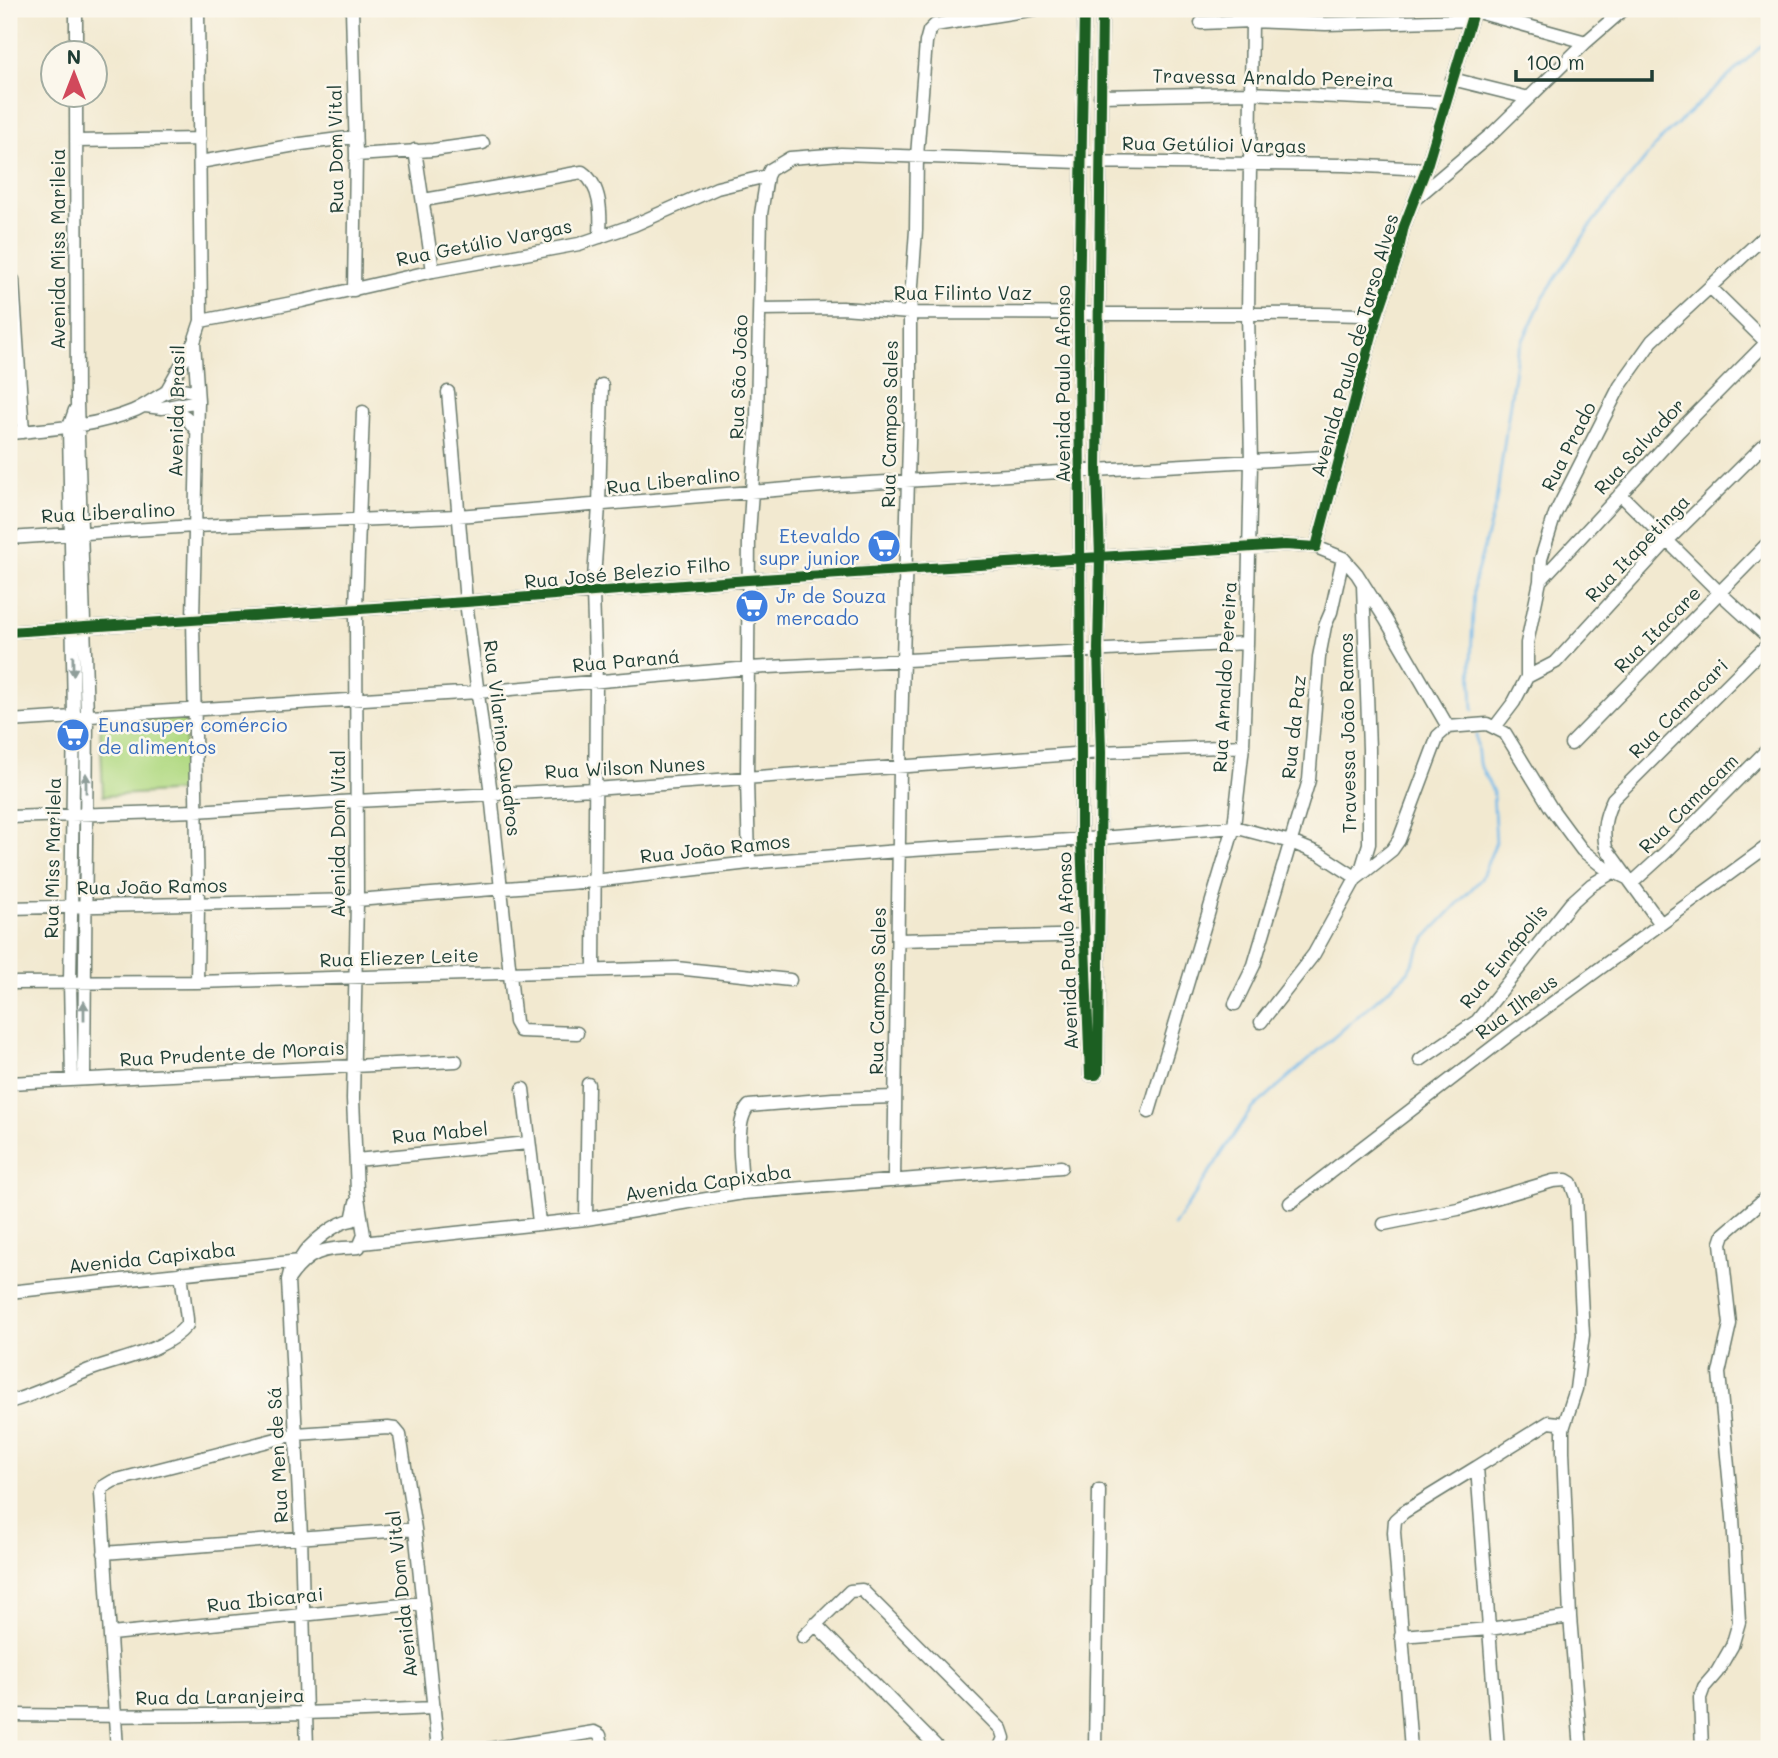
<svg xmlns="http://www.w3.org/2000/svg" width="1778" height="1758" viewBox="0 0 1778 1758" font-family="Mali,sans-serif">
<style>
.green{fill:#b2da84;stroke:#688c5c;stroke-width:2}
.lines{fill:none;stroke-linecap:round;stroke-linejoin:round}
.stream{stroke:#72b8e9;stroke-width:2.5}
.minor-casing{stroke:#69796b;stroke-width:15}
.minor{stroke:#fff;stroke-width:12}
.cycleway-casing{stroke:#fbf7ec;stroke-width:15}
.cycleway{stroke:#1b5e20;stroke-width:10}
.oneway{fill:#8f9e9a}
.labels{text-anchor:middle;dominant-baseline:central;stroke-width:5;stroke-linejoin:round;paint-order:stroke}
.street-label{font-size:19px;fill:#1f3d34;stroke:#fbf7ec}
.shop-label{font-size:19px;fill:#366cbe;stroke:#fbf7ec;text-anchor:start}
</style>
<rect width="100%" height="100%" fill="#fbf7ec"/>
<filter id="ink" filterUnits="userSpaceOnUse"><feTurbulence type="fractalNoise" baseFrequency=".0143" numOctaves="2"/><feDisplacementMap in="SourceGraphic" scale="14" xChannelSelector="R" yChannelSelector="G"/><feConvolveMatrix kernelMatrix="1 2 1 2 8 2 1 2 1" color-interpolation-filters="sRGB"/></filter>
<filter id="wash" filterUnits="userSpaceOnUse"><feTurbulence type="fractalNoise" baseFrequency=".00686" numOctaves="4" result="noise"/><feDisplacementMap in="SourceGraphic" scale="28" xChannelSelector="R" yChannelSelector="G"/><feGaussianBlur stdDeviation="1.57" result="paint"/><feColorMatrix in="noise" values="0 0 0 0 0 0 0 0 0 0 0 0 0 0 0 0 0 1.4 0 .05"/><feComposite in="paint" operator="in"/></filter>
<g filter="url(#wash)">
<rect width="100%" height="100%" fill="#f2e9d0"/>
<path class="green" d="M185,716V791L103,796L100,721Z"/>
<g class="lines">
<path class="stream" d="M1473,710L1471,663L1474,583L1496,502L1517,353L1544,296L1593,222L1663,137L1769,39
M1174,1226L1250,1111L1408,972L1426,937L1481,879L1496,842L1493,792L1479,763L1476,735"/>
</g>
</g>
<g filter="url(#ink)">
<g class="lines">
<defs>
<path id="minor" d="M352,9L356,155L354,290
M1084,9L1079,312L1081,754V839L1090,1075H1096L1098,1072L1101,752L1098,649L1100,557L1097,470L1102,9
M1474,11L1586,42
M1201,23L1252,21L1326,24L1471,20
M76,52V9
M1452,79L1529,98
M76,94L77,403L87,716L84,1079
M1100,96L1250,93L1445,102
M76,141L200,139
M415,150L433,271
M356,155L433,150L483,143
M200,162L301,144L354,137
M1415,199L1494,132L1586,42L1624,9
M424,200L582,172C602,186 601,215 600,237
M13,280L23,432
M1710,287L1769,345
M759,309L842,308L910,313L1319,314L1363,315L1376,320
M201,321L302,301L433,271L579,244L634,225L717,188L767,176
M167,390L194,342
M448,392L466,602L491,794L515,1022L520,1031L577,1033
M145,406L162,408L198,401
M170,407L186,417L195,429
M9,433C50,429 94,427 133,411C158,401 168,380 197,393
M1620,494L1720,593L1769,638
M9,538L194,526L458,516L835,485L1341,456
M1343,558L1357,574L1386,620L1448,727
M1540,581L1679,431L1769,340
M9,632L466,602L748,580L1285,545L1316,547L1376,320L1397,258L1404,226L1426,169L1474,9
M1527,677L1556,662L1669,539L1769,440
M9,721L478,692L749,668L1247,643
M1495,727L1514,702L1527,677V643L1540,581L1541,559L1555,514L1620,386L1652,341L1769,232
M1571,744L1769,542
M9,817L195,811L356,801L594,789L1101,752L1243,746
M749,863L747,779L749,535L757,418L761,214L767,176L770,170L790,158L841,154L1080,162L1344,165L1426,169
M1632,883L1666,852L1769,748
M9,908L357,900L594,881L749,863L898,851L1101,838L1234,827L1291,842L1320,854L1357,878L1392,850L1399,840L1438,736L1448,727L1487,724L1505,733L1551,808L1582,850L1602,866L1627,878
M1661,924L1606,848C1602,829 1605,816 1613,799L1769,643
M899,940L1093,935
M594,970L596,683L593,593L599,506L602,385
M197,982L198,905L193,619L198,401L194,342L201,321L198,9
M9,983L197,982L676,968L790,980
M1235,1004L1254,965L1309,780L1319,657L1325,626L1331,612L1343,558L1316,547
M1261,1022L1314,954L1362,867L1369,844V749L1363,585
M1420,1060L1477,1021L1571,903L1591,885L1613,872
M72,1080L70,982L74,717L69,427L75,410
M9,1083L456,1061
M523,1089L539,1222
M1149,1112L1234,827L1243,746L1247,643L1251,463L1248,313L1252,21
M356,1160L528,1143
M894,1181L900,768L910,407V313L916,230L917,156L926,42L929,31L935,25L1036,9
M743,1193C742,1171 733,1123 749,1106L833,1099L894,1097
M1290,1203L1510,1034L1769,845
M586,1219L588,1084
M1384,1224L1458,1209L1553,1181L1566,1180L1571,1183L1576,1197L1583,1335L1576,1389L1563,1429V1451L1570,1617L1581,1749
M362,1243L586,1219L743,1193L1061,1167
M301,1258C309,1244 336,1222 352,1220L356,1202
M290,1272L288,1280L301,1536L307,1749
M288,1280C309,1249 324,1249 359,1247L364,1235L357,1191L353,1099L357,900L356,608L363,412
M9,1292L300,1261
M9,1402C37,1394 62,1381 89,1370C121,1358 164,1352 187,1325V1319L181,1273
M104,1553L415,1529
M815,1624L939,1749
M111,1634L423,1603
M1401,1636L1489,1629L1570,1617
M803,1637L850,1591L862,1590L1001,1729L1004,1738L999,1749
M9,1715C150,1717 291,1715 433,1708
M117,1749L101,1493L103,1487L113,1481L296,1434L388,1428L395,1429L400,1435L415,1529L438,1749
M488,1749L594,1732L600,1735L603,1749
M1095,1749L1099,1490
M1411,1749L1394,1532L1395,1520L1404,1512L1477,1467
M1498,1749L1477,1467L1549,1422L1558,1423L1563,1429
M1702,1749L1700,1698L1704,1687L1717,1672L1732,1646L1739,1622L1733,1518L1719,1373L1730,1324L1721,1243L1724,1234L1769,1195"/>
</defs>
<use href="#minor" class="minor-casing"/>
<use href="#minor" class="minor"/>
<defs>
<path id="cycleway" d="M1084,9L1079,312L1081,754V839L1090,1075H1096L1098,1072L1101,752L1098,649L1100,557L1097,470L1102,9
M9,632L466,602L748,580L1285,545L1316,547L1376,320L1397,258L1404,226L1426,169L1474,9"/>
</defs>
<use href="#cycleway" class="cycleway-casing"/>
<use href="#cycleway" class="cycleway"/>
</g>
<defs><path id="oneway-solid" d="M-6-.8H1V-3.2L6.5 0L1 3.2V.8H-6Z" transform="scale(1.75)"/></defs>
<g class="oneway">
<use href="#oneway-solid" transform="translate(73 666) rotate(89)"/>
<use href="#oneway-solid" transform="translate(86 783) rotate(-90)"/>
<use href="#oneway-solid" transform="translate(84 1011) rotate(-90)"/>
</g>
</g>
<defs>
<symbol id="supermarket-disc" viewBox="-11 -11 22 22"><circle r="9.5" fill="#3f7fe0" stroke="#fbf7ec"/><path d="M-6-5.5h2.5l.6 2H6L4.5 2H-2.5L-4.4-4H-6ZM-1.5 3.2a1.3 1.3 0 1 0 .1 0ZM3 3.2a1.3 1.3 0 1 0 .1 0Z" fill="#fff"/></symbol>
</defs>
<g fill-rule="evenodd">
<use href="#supermarket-disc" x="865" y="527" width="38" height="38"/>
<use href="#supermarket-disc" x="733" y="587" width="38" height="38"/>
<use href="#supermarket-disc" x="54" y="716" width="38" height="38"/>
</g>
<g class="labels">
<g class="street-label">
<text transform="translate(1273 77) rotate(1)">Travessa Arnaldo Pereira</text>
<text transform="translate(1214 144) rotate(1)">Rua Getúlioi Vargas</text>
<text transform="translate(335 149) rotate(-91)">Rua Dom Vital</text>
<text transform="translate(484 242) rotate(-11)">Rua Getúlio Vargas</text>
<text transform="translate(57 249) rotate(-90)">Avenida Miss Marileia</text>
<text x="963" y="292">Rua Filinto Vaz</text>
<text transform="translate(1354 345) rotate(-74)">Avenida Paulo de Tarso Alves</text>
<text transform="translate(738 377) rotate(-88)">Rua São João</text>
<text transform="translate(1062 384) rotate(-90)">Avenida Paulo Afonso</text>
<text transform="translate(176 411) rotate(-89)">Avenida Brasil</text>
<text transform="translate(889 424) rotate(-89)">Rua Campos Sales</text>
<text transform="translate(1568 446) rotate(-63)">Rua Prado</text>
<text transform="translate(1639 446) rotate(-47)">Rua Salvador</text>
<text transform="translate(673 480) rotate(-6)">Rua Liberalino</text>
<text transform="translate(108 512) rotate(-3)">Rua Liberalino</text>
<text transform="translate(1637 548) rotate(-46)">Rua Itapetinga</text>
<text transform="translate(627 572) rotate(-5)">Rua José Belezio Filho</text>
<text transform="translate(1657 629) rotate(-45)">Rua Itacare</text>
<text transform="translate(626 660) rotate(-5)">Rua Paraná</text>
<text transform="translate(1224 677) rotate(-87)">Rua Arnaldo Pereira</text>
<text transform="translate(1678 708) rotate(-45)">Rua Camacari</text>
<text transform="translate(1293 727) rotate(-84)">Rua da Paz</text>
<text transform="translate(1347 733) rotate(-91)">Travessa João Ramos</text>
<text transform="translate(503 738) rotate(83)">Rua Vilarino Quadros</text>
<text transform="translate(625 767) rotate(-3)">Rua Wilson Nunes</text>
<text transform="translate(1688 803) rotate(-45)">Rua Camacam</text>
<text transform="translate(337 834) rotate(-90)">Avenida Dom Vital</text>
<text transform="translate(715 848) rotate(-6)">Rua João Ramos</text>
<text transform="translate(52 858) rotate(-89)">Rua Miss Marilela</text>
<text transform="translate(152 886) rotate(-1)">Rua João Ramos</text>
<text transform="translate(1067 951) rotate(-92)">Avenida Paulo Afonso</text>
<text transform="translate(1503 956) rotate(-51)">Rua Eunápolis</text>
<text transform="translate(399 957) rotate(-2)">Rua Eliezer Leite</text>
<text transform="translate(877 991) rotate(-89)">Rua Campos Sales</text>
<text transform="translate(1516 1006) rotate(-36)">Rua Ilheus</text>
<text transform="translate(232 1053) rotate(-3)">Rua Prudente de Morais</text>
<text transform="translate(440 1132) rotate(-5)">Rua Mabel</text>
<text transform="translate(708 1182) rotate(-8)">Avenida Capixaba</text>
<text transform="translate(152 1257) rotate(-6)">Avenida Capixaba</text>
<text transform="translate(277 1455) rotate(-93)">Rua Men de Sá</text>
<text transform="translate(401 1594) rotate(-96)">Avenida Dom Vital</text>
<text transform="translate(265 1599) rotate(-6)">Rua Ibicarai</text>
<text transform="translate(220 1696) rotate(-1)">Rua da Laranjeira</text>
</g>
<g class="shop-label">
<text x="860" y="535" text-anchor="end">Etevaldo<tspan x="860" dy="22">supr junior</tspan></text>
<text x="776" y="595">Jr de Souza<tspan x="776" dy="22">mercado</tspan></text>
<text x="98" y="724">Eunasuper comércio<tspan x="98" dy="22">de alimentos</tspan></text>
</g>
</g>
<rect width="1778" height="1758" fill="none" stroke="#fbf7ec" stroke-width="35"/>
<g transform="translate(74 74)"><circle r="33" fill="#fbf7ec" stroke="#a3ada2" stroke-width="2"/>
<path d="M0-5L12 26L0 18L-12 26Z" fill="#d1495b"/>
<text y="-10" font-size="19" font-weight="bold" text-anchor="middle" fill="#1f3d34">N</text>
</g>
<path d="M1516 70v10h136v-10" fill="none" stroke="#1f3d34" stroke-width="3.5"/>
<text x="1526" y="70" font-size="21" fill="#1f3d34" stroke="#fbf7ec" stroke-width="5" paint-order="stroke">100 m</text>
</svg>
